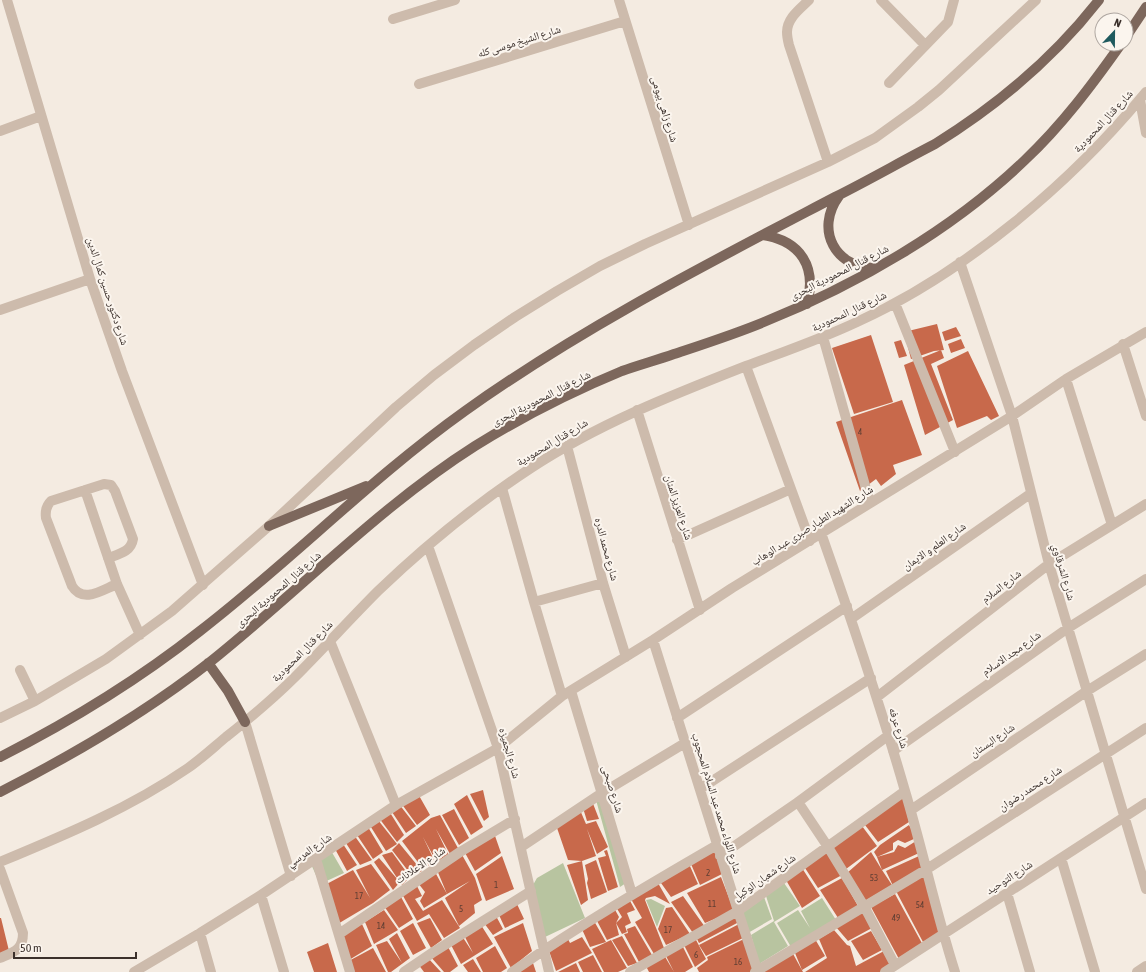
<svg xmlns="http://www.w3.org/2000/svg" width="1146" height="972" viewBox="0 0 1146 972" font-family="'Asap Condensed','Noto Naskh Arabic',sans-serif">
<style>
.green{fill:#b8c4a0}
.building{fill:#c8694b}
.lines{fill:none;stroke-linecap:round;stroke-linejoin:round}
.minor{stroke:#cdbbac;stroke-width:10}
.major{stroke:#7d675c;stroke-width:10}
.labels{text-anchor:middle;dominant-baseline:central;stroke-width:4;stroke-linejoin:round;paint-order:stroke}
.number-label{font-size:9px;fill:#5e3e33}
.street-label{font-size:11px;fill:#3b302b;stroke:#fbf5ee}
</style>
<rect width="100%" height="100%" fill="#f4ebe1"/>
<path class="green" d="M602,799L626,883L620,887L596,800Z
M330,849L344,873L320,884L310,862Z
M563,863L585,918L545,937L533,885L537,878Z
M784,883L800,906L774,922L788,946L759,964L751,935L774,921L766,896Z
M764,897L772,919L748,933L742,912Z
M822,898L836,920L791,947L777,923L798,910L810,928L801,911Z
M651,899L665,906L657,927L646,900Z"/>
<path class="building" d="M937,324L944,350L934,351L911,359L904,332Z
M956,327L961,336L945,341L942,332Z
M871,335L893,402L854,414L832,348Z
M961,339L965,348L951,353L948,344Z
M901,340L907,356L899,358L894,342Z
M941,350L944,358L931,364L953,420L925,435L904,365Z
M968,351L999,416L991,420L987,416L957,428L937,366Z
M902,400L922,455L893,465L896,474L881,486L876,479L860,491L836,422Z
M483,790L489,817L484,821L470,794Z
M417,792L430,815L417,825L401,803Z
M467,795L483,827L471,835L454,804Z
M903,797L909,822L878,842L865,825Z
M592,801L599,819L587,821L583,808Z
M399,804L416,826L406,833L390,809Z
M454,809L469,838L459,845L442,815Z
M580,810L586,824L596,821L608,847L597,854L587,829L596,856L582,861L568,860L556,825Z
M389,811L404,835L397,842L379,818Z
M440,815L459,850L450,854L436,829L449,856L437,863L423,837L435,862L423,869L402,841L431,818Z
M378,820L397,844L386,851L369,824Z
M909,825L916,838L905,843L898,840L893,843V850L877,857L874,852L880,845Z
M862,826L877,846L846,869L833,848Z
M368,827L383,852L373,859L355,832Z
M494,833L501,853L475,871L464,851Z
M354,835L372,860L360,865L344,840Z
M341,841L357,865L347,871L334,847Z
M916,841L919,853L882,870L892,885L865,901L847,873L871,852L882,870L877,857L894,852L898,845L905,848Z
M399,843L422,871L412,876L392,850Z
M607,850L618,887L608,891L598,858L606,856L604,851Z
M715,850L722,874L700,885L691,864Z
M827,851L842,875L818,888L805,868Z
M392,852L410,877L402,885L400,882L393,890L374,862L379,858L399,881L382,855Z
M461,853L475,878L482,900L474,905L475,913L459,926L445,898L470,881L447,894L437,870Z
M502,856L514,889L486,901L476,874Z
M919,856L923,867L893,886L886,871Z
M596,860L607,892L591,899L587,883L588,879L585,865Z
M582,861L588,900L581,905L567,865Z
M371,864L390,890L373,903L336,925L321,887L353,870L370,898L356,870Z
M689,864L698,884L671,897L661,883Z
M802,868L820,896L802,908L786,880Z
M435,872L447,894L424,908L420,901L425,892L418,883Z
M925,874L940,934L923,942L896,891Z
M721,877L734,911L705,923L687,893Z
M842,878L858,906L840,921L820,890Z
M658,883L670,904L655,896L646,898L645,900L664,948L654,954L635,922L642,918L631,899Z
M416,884L422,896L415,899L423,911L442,900L460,928L444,938L429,914L417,921L402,894Z
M895,894L924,947L899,959L871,907Z
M683,896L705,927L693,933L671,902Z
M401,897L413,919L399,928L384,906Z
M629,899L635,910L627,913L631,923L625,926L627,932L622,934L616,923L619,935L607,940L596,919L614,908L619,917L616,923L622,917L616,907Z
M517,904L524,919L505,928L499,915Z
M672,907L690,934L666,945L658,929L666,908Z
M384,910L398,930L374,944L365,922Z
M862,911L872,928L848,941L836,927Z
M736,913L739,922L699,943L696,937Z
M496,916L503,929L493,935L484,923Z
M0,918H1L10,955L0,956Z
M430,918L442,940L431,948L417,923Z
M594,921L606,942L590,947L581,927Z
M413,923L426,948L413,955L400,931Z
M523,923L532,951L511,968L494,937Z
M362,924L372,946L349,960L342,936Z
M739,924L745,937L706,956L699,945Z
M481,925L493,944L461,964L450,943L462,936L473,953L464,935Z
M635,926L652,955L639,962L624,934L628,933L627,929Z
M834,930L847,945L850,946L856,966L884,951L891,965L881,972H805L827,958L819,939Z
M871,931L882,950L863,960L851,941Z
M397,933L410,958L391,972H388L376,945L387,941L402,963L389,939Z
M622,936L637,963L628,966L612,940Z
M567,937L570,943L582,937L592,953L556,971L548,948Z
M695,938L706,959L695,967L684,945Z
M744,939L755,969L750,972H699L697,968L708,960L707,957Z
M815,939L825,956L802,970L795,953Z
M611,940L627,968L618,972H604L592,949Z
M328,943L337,972H314L307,952Z
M447,945L458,966L450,972H444L430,956Z
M682,945L693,967L685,972H674L665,954Z
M495,946L507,968L501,972H483L476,958Z
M373,948L386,972H349L345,963Z
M792,952L803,972H759Z
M593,955L602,972H583L578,962Z
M664,955L674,972H649L646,966Z
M428,958L441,972H424L418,964Z
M473,959L481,972H468L463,965Z
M532,960L536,972H516Z
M576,963L580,972H558Z"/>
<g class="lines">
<path class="minor" d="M7,0L90,279L122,371L203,585
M619,0L689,225
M809,0C800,9 787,18 787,32C787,36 788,41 789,45L828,162
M881,0L925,45
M393,19L455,0
M889,83L948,22L954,0
M419,84L625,21
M1140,100L1146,133
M0,131L41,116
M960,262L1012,416L1049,564L1146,889
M895,303L955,452
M0,310L90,279
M823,337L870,503
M1123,344L1146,416
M746,366L810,541
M1066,379L1112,525
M637,410L700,610
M567,446L603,583L626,657
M502,488L534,602L562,696
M85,490L117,584L140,635
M821,533C851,618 880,704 905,791C923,851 936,913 955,972
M677,540L791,489
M428,546L498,748L549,972
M108,558C119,554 131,552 133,539L115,491L111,485L104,484L51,501C46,506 45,511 46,518L72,586C83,604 102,590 117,584
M534,602L603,583
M851,619L1030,494
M653,640L738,911L758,972
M330,641L396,805
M20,670L35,701
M571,691L632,894
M877,697L1049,564L1146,504
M0,718L35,701L106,659L172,611L269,526L396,407L434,375L474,345L515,317L557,291L600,266L645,244L828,162L875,138L918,107L939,90L1036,0
M677,718L847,606
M245,722L291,876
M893,751L1068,628L1146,579
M700,789L871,678
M798,802L828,847L864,906L895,965
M911,810L1087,691L1146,654
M521,847L602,793L685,743
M720,856L798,802L889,735
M1061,858L1095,972
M316,859L350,972
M0,862C65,835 130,808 188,768C201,759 214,747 226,737C250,718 274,698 295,677C323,649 350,619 378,591C425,546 476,504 531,468C598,424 672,395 746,366C783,352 821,339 857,322C965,273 1071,183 1146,92
M0,869L23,933C23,950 14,952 0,958
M1007,893L1030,972
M261,895L284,972
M200,933L211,972
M339,934L460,852L515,819
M134,972L200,933L261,895L396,805L498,748L562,696L653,640L732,588L1012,416L1066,379L1146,332
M404,972L432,953L531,891
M512,972C578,926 648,885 717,845
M630,972L738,911L905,791
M755,972L927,869L1146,728
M885,972L1146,803
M1137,972L1146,966"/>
<path class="major" d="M1126,37L1146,7
M839,196C814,230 836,269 876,268
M763,235C801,241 817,267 807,304
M269,526L366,486
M208,663L228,691L245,722
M0,757C71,721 138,680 200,631C291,561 371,478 465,411C581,328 709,263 835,197C869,180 902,161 935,144C998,105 1053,59 1099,0
M0,792C73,755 145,713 210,662C299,591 379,507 475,446C522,417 571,392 622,371C639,365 657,360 674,354C704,344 735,334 764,322C858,284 952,230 1025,160C1062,125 1092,85 1121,44"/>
</g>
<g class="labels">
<g class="number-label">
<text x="860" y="432">4</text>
<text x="708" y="873">2</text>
<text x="874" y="878">53</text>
<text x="496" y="885">1</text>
<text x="359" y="896">17</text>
<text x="712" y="904">11</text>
<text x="920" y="905">54</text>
<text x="461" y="909">5</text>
<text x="896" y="918">49</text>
<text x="381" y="926">14</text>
<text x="668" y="930">17</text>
<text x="696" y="955">6</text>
<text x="738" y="962">16</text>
</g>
<g class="street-label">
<text transform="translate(519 41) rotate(-17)">شارع الشيخ موسى كله</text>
<text transform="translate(665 109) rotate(73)">شارع زاهى بيومى</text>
<text transform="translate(1103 121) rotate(-47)">شارع قنال المحمودية</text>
<text transform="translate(839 272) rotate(-27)">شارع قنال المحمودية البحرى</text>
<text transform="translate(108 291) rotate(72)">شارع دكتور حسين كمال الدين</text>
<text transform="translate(849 311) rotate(-25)">شارع قنال المحمودية</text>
<text transform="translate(541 398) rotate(-27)">شارع قنال المحمودية البحرى</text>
<text transform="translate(552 442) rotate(-31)">شارع قنال المحمودية</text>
<text transform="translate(679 507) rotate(72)">شارع العزيز المنان</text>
<text transform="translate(812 525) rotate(-32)">شارع الشهيد الطيار صبرى عبد الوهاب</text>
<text transform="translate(934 546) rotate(-35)">شارع العلم و الايمان</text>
<text transform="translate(607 549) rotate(75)">شارع محمد الدره</text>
<text transform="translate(1064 572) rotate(74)">شارع الشرقاوي</text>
<text transform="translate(1001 586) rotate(-38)">شارع السلام</text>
<text transform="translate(278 589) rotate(-41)">شارع قنال المحمودية البحرى</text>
<text transform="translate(302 651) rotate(-45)">شارع قنال المحمودية</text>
<text transform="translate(1011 653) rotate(-35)">شارع مجد الاسلام</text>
<text transform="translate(899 728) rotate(73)">شارع عرفه</text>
<text transform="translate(992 740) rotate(-34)">شارع البستان</text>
<text transform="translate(510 753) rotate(74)">شارع الجميزه</text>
<text transform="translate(1030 788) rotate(-33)">شارع محمد رضوان</text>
<text transform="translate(613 789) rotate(73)">شارع صبحى</text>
<text transform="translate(717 803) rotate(73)">شارع اللواء محمد عبد السلام المحجوب</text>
<text transform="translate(309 850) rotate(-34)">شارع المرسي</text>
<text transform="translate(420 865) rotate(-34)">شارع الاعلانات</text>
<text transform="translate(764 877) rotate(-35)">شارع شعبان الوكيل</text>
<text transform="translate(1009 877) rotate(-33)">شارع التوحيد</text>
</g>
</g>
<g transform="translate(1114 32) rotate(22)"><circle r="19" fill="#fbf5ee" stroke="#aea6a0"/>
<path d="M0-3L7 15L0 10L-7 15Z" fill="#1f5a5e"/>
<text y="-6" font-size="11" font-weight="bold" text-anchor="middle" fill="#3b302b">N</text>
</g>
<path d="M14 952v6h122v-6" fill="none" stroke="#3b302b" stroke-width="2"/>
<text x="20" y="952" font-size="12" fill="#3b302b" stroke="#fbf5ee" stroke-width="3" paint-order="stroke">50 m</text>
</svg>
